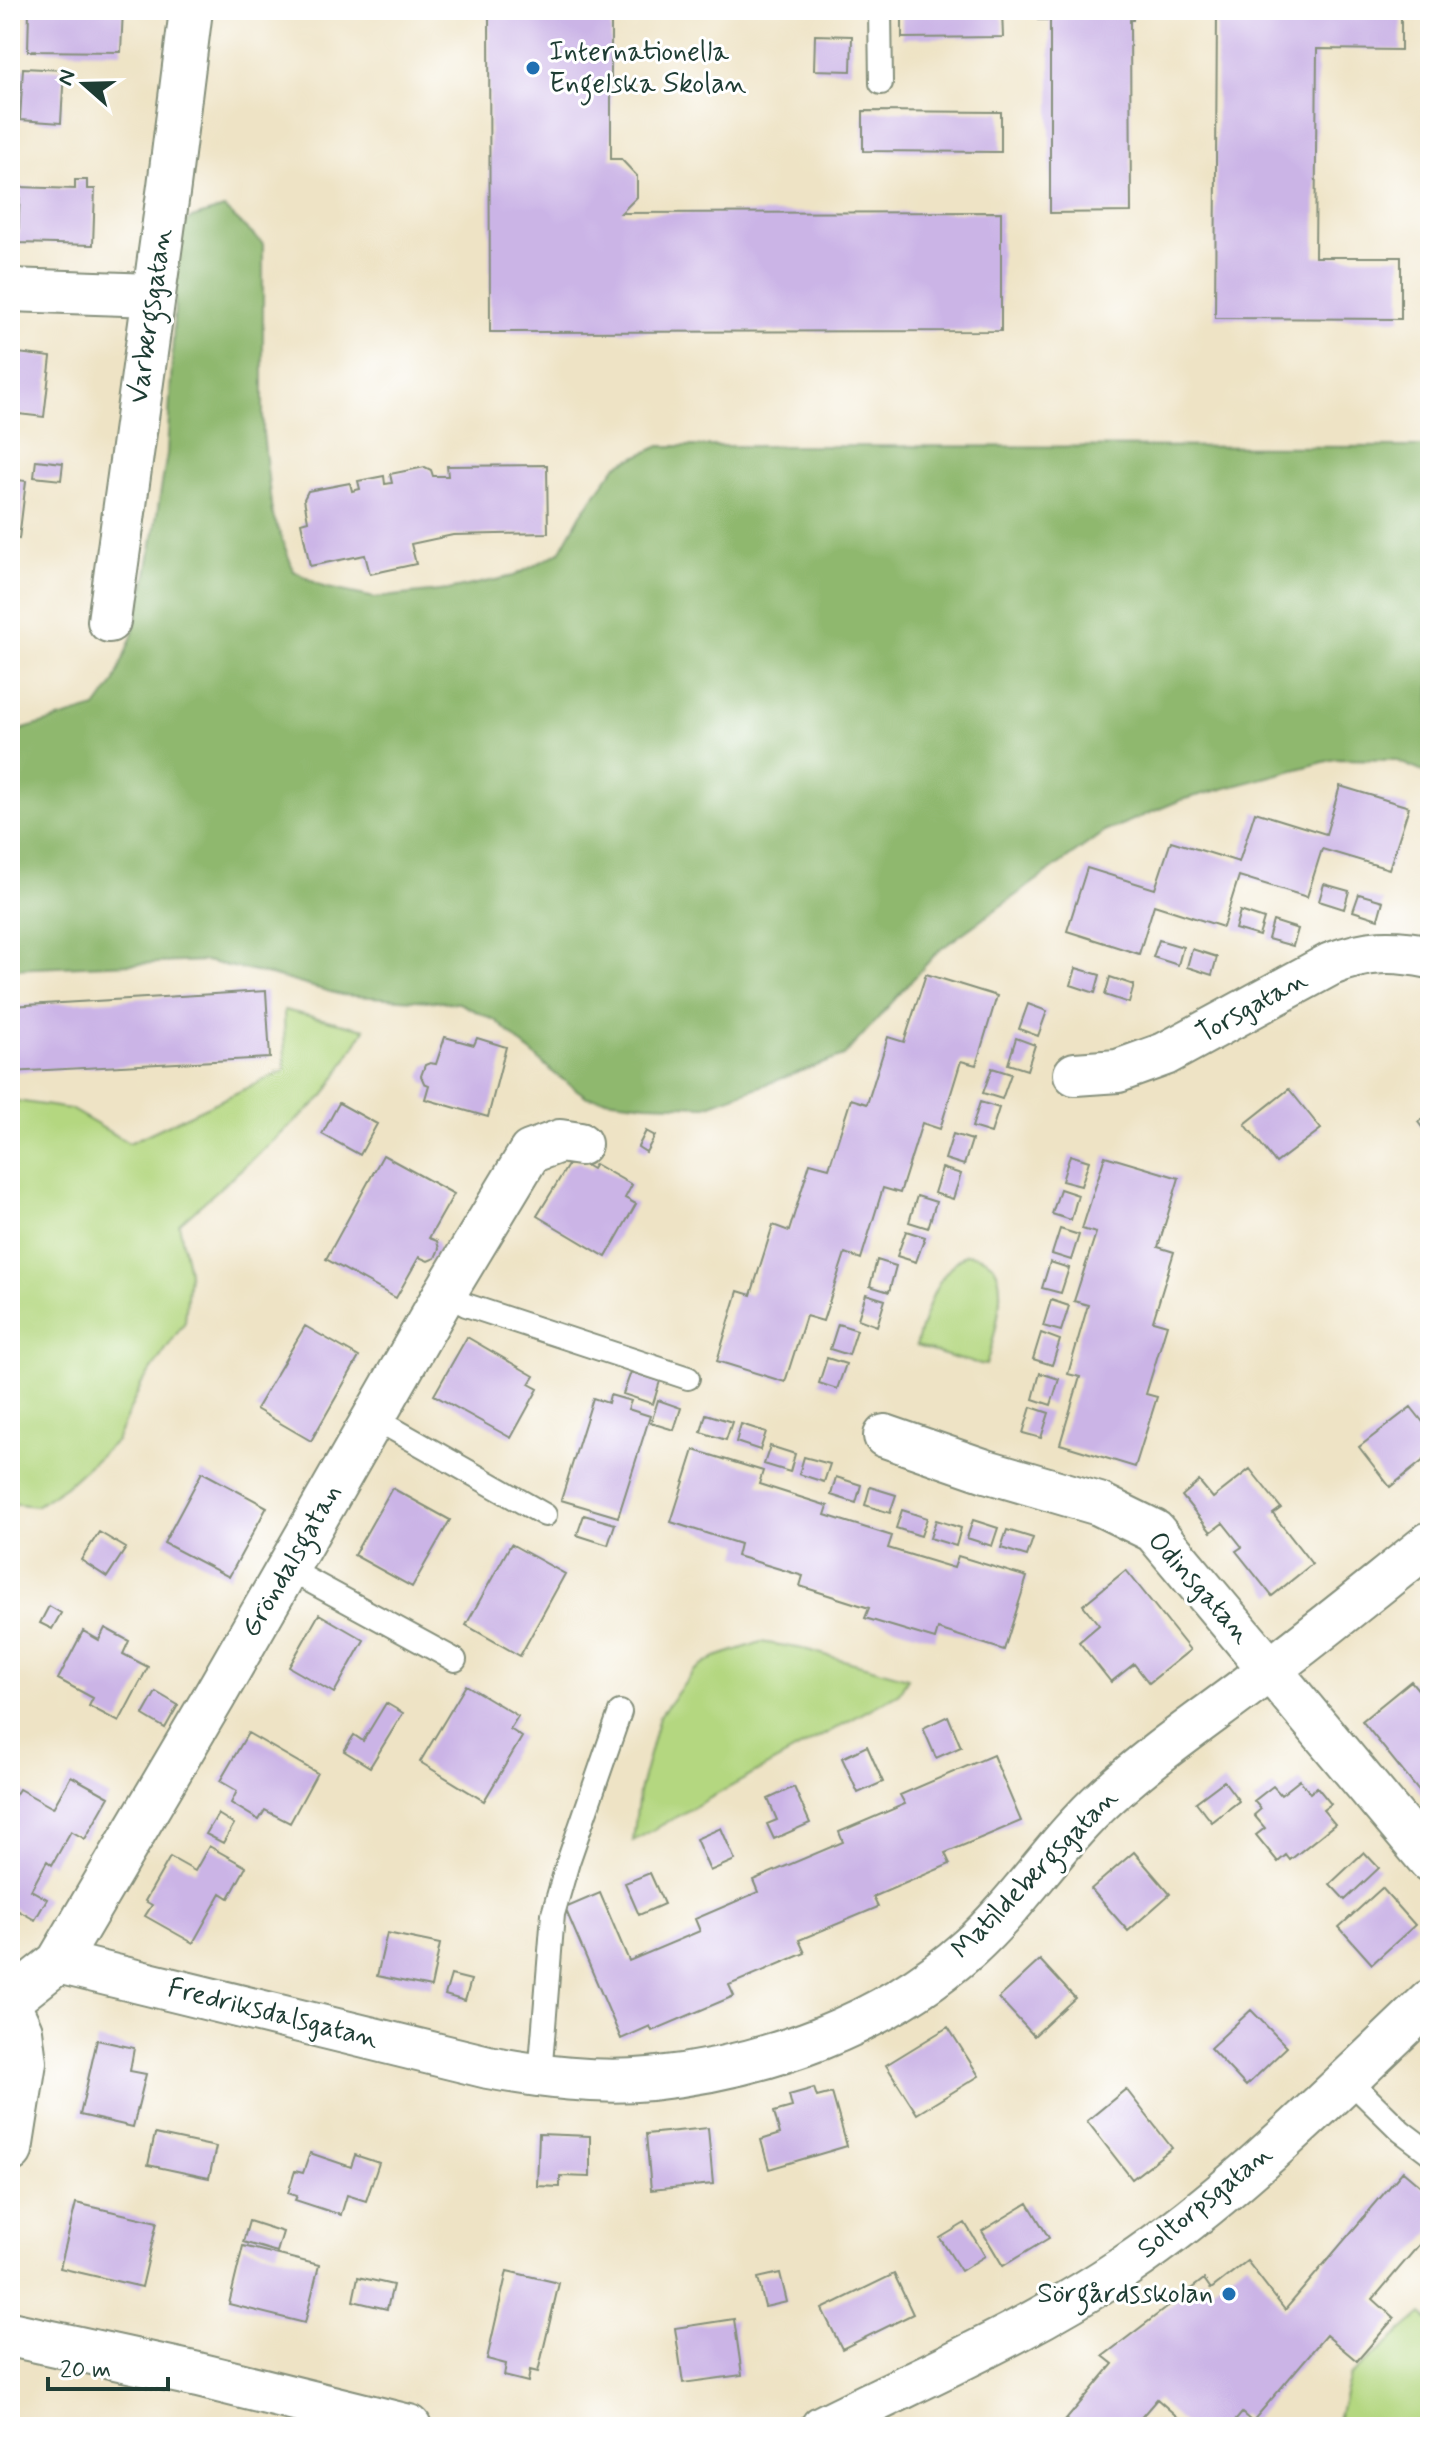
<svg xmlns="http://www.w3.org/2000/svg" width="1440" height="2437" viewBox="0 0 1440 2437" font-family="Mynerve,sans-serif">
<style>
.green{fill:#b4d780;stroke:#6a8a5a;stroke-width:2}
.forest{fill:#8fb86e;stroke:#577a51;stroke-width:2}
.building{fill:#cbb4e6}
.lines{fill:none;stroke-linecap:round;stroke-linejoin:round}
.service-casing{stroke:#86907c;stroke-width:26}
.minor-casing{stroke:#86907c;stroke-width:46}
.tertiary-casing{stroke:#86907c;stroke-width:48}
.service{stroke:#fff;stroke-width:22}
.minor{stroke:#fff;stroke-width:42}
.tertiary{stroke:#fff;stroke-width:44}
.poi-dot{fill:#1f6fb2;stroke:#fff;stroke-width:3}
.labels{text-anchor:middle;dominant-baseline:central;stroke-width:6;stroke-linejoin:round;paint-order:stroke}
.poi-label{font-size:28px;fill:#1f3d34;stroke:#fff;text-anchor:start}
.street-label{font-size:28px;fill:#1f3d34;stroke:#fff}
</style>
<rect width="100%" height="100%" fill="#fff"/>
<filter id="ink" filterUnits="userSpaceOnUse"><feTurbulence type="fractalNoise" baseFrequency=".0125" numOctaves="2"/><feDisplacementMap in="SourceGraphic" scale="16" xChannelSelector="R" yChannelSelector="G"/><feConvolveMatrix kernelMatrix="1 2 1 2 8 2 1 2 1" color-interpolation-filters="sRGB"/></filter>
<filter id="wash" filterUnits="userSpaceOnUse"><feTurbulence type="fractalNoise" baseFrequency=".006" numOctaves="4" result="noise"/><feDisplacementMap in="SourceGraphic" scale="32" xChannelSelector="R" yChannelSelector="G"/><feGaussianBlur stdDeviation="1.8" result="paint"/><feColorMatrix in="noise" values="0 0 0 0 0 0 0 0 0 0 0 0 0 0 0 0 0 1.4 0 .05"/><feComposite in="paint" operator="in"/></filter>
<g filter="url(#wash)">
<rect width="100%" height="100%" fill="#eee3c5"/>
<path class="green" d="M284,1010L365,1029L324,1096L179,1224L189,1272L185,1322L141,1385L116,1441L66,1486L36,1506L10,1503V1105L17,1101L70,1109L129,1143L285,1070Z
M966,1254C975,1255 988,1258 994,1266C1009,1288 993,1342 986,1365L957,1359L916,1346C926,1311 935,1274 966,1254Z
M761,1642L804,1649L908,1678L899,1693L633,1841L639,1792L659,1717L694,1671L716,1657Z
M1422,2314L1430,2321V2427H1336L1350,2376Z"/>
<path class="forest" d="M224,208L263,244V433L272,513L294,571L323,587L375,598L448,590L514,576L560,552L581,514L617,465L660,446L1430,447V775L1395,760L1335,759L1181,800L1104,832L938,951L844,1056L706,1106L647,1104L587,1097L555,1074L496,1021L459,1003L341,995L274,976L205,961L10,969V733L96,708L114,683L132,636L147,574L167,454L179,229L192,218Z"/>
<g id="blocks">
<path class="building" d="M29,10H123L121,52L28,51Z
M489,10H611V159H621L637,176V197L621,213L1001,212V331L490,332Z
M902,10H1002L1003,37L902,38Z
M1038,10H1133V20H1130L1131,212L1050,213V20H1038Z
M1217,10H1401V50L1317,49L1315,257H1401V319L1215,318Z
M815,35L852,36L851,71L814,70Z
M23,68L64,70L61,123L20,120Z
M863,111L1001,112V152L863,151Z
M75,180H87V189H95L93,245L18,243L20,187L75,189Z
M10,352L51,357L44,417L10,413Z
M36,460L63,463L61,480L34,477Z
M547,465L548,533L453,535L411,544L416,564L370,574L365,555L310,566L301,523L308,521L304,499L308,491L350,483L352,491L360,489L358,481L384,476L385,484L392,483L390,474L425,467L431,470L433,476H448L447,466Z
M10,479L26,481L19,539L10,537Z
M10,612L19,613L12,673H10Z
M1340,786L1409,807L1389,869L1322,849L1307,897L1239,876L1223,927L1154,905L1139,954L1067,931L1087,868L1155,889L1171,841L1239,862L1255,812L1326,834Z
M1324,884L1349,891L1344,909L1319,901Z
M1359,894L1383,901L1378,919L1353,911Z
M1240,911L1264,919L1259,936L1235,929Z
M1273,921L1298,929L1293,946L1268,939Z
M1159,940L1183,947L1178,965L1153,957Z
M1192,949L1217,957L1212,975L1187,967Z
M1076,968L1100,975L1095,993L1071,985Z
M926,974L997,996L976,1065L961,1061L940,1129L922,1123L900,1193L883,1188L861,1259L845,1253L823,1321L806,1316L785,1382L717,1361L738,1291L751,1295L773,1225L789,1231L810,1163L829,1168L851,1099L867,1104L888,1037L904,1042Z
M1110,977L1134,985L1129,1003L1105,995Z
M266,991L270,1058L10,1072V1006Z
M1028,1004L1047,1011L1038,1036L1019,1029Z
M445,1037L474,1045L477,1038L506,1047L488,1117L425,1099L429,1085L424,1083L421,1076L425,1065L430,1063L436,1064Z
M1016,1038L1035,1045L1027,1070L1008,1064Z
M992,1068L1011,1074L1002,1099L983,1093Z
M1289,1089L1321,1129L1276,1163L1245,1124Z
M980,1102L999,1108L991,1133L972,1127Z
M339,1103L377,1124L360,1155L322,1134Z
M1430,1113V1138L1418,1122Z
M646,1131L655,1136L646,1152L638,1147Z
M953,1134L972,1140L964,1165L945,1159Z
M383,1155L454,1194L429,1238L437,1241L439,1249L435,1258L428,1261L419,1257L396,1298L326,1259Z
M1070,1155L1089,1161L1081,1186L1062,1181Z
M1105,1156L1179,1178L1158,1247L1174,1252L1153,1321L1167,1325L1146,1394L1157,1397L1135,1467L1060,1444L1080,1377L1068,1374L1088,1305L1074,1301L1096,1233L1082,1229Z
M580,1162L592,1169L595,1164L632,1185L625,1198L636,1204L606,1257L537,1216L568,1165Z
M942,1168L961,1174L953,1199L934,1193Z
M1060,1189L1078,1195L1071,1220L1052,1214Z
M917,1196L936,1202L928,1228L909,1222Z
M1060,1229L1079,1235L1071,1260L1052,1254Z
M906,1231L925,1237L916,1262L897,1256Z
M877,1260L896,1266L889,1292L870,1286Z
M1050,1262L1069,1268L1061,1293L1042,1288Z
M866,1294L885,1300L877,1326L858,1319Z
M1051,1300L1069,1306L1061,1331L1043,1326Z
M838,1324L857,1330L849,1355L830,1349Z
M305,1326L359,1357L311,1441L256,1409Z
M1041,1333L1060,1340L1052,1365L1033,1359Z
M467,1337L534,1376L529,1384L538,1389L511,1438L434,1395Z
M827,1358L846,1364L837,1389L819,1383Z
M631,1372L660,1381L653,1404L623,1394Z
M1040,1373L1059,1379L1051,1405L1033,1399Z
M610,1395L631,1401L628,1409L650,1416L618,1517L561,1500L593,1398L608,1403Z
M658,1400L681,1408L674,1430L651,1423Z
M1031,1407L1049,1413L1041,1438L1023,1433Z
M1411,1407L1430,1431V1455L1390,1487L1359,1447Z
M706,1414L732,1422L726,1440L701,1432Z
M741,1424L766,1432L760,1450L736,1442Z
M770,1446L795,1454L790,1472L764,1464Z
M694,1450L763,1471L759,1484L828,1506L825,1515L892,1536L888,1548L954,1568L958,1556L1027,1577L1004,1650L938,1629L935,1639L865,1618L869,1608L800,1586L803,1576L737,1556L740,1544L671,1522Z
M804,1457L830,1464L824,1482L799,1474Z
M1250,1469L1281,1508L1273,1514L1312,1564L1272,1596L1236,1551L1242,1547L1223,1523L1211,1532L1182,1496L1199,1481L1213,1498Z
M202,1472L267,1507L229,1577L164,1543Z
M836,1477L861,1485L856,1503L831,1495Z
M870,1487L896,1495L890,1513L865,1505Z
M392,1488L450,1520L412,1587L354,1555Z
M902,1510L927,1518L921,1536L896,1528Z
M584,1515L615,1524L608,1545L577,1535Z
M936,1520L961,1528L956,1546L930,1538Z
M973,1520L998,1528L992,1546L967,1538Z
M1007,1530L1033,1538L1027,1556L1001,1548Z
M99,1532L126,1548L107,1577L81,1560Z
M511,1544L565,1574L520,1656L466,1625Z
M1126,1570L1190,1650L1149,1683L1134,1664L1111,1682L1079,1642L1099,1625L1083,1605Z
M49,1606L61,1613L52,1629L40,1623Z
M319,1614L364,1640L334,1693L289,1667Z
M105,1628L129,1641L123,1654L148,1667L119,1722L89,1706L93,1698L58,1679L83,1631L99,1640Z
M1411,1681L1430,1704V1805L1362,1721Z
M466,1685L518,1716L510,1729L522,1737L484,1801L420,1762Z
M156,1692L178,1705L165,1728L143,1715Z
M386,1703L403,1713L370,1767L344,1751L354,1735L363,1741Z
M948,1716L961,1747L936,1758L923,1728Z
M248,1733L317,1773L290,1823L265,1810L259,1820L231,1803L237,1791L220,1781Z
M867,1746L883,1782L858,1793L842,1758Z
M993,1755L1021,1821L945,1853L950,1864L873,1897L878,1907L799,1940L805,1953L729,1985L734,1996L652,2031L650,2026L621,2039L565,1908L600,1893L629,1961L700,1931L695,1919L758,1892L753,1880L843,1842L839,1832L905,1804L900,1795Z
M71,1776L109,1797L85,1839L71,1831L52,1865L47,1861L31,1890L47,1899L35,1920L10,1906V1795L14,1797L19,1789L53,1808Z
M1300,1780L1310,1793L1317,1787L1331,1804L1323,1810L1335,1824L1290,1860L1286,1855L1278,1862L1256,1835L1265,1828L1254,1815L1261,1809L1254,1801L1273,1786L1281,1795Z
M1224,1781L1239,1801L1212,1822L1196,1802Z
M794,1787L810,1823L774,1839L767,1824L777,1820L768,1799Z
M218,1814L234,1824L223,1843L206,1834Z
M721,1828L735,1860L710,1871L696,1839Z
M209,1846L246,1867L229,1898L221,1893L193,1943L145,1916L152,1905L145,1901L170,1857L195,1871Z
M1134,1852L1170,1894L1128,1931L1091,1889Z
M1364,1852L1379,1868L1345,1900L1330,1884Z
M650,1873L664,1904L639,1915L625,1883Z
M1382,1888L1415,1925L1372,1964L1339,1927Z
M387,1933L440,1944L431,1987L377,1976Z
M1040,1960L1075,1998L1034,2036L999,1998Z
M451,1975L471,1980L465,2001L445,1995Z
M1251,2010L1287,2047L1246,2086L1210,2048Z
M948,2027L979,2076L917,2114L886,2065Z
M97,2040L134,2048L130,2071L146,2074L133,2127L80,2115Z
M814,2088L817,2097L832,2093L847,2146L769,2169L761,2140L780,2134L774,2112L792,2107L789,2095Z
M1126,2089L1172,2148L1132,2179L1087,2121Z
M708,2128L713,2184L651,2190L646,2134Z
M155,2134L216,2147L209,2178L148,2165Z
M539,2134L590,2136V2177L560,2176V2187L537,2186Z
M310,2153L351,2167L355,2155L379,2163L366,2201L347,2195L341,2215L295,2200L297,2196L288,2193L295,2171L303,2173Z
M1403,2171L1430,2194V2232L1373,2299L1394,2318L1357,2361L1326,2335L1252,2422L1242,2413L1230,2427H1189L1157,2399L1133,2427H1060L1113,2364L1103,2356L1204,2279L1211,2289L1247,2261L1285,2310Z
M76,2203L157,2222L142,2287L60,2268Z
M1028,2203L1049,2238L1003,2266L982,2231Z
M249,2221L283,2232L277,2252L243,2242Z
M965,2223L985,2256L961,2271L940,2238Z
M243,2246L319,2265L305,2323L229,2304Z
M507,2271L559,2283L538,2372L530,2370L528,2382L504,2376L506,2364L487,2359Z
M780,2273L787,2302L765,2307L758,2278Z
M894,2274L913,2314L842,2349L822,2309Z
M358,2277L393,2285L387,2309L353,2301Z
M734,2319L742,2375L683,2383L675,2328Z"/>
</g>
</g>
<g filter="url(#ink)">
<use href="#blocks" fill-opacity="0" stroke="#86907c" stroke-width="2"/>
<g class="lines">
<defs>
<path id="service" d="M880,10L881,83
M445,1293L466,1305L688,1378
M374,1418L545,1515
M288,1569L455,1660
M540,2076L553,1914L568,1862L620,1712
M1348,2079L1401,2131L1430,2153"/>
<path id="minor" d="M10,290L153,295
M109,621L169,186L191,10
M1075,1074L1118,1071L1165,1054L1331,964C1367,950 1392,949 1430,957
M885,1436L986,1471L1099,1504L1154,1531L1430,1861
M58,1962L488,2067C542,2077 596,2084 650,2079C766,2067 882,2026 969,1948C1020,1902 1056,1842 1107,1796C1157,1750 1215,1712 1269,1670C1324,1629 1377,1585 1430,1543
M10,2000L58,1962L214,1697L445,1293L530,1152L560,1141L580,1144
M822,2427C924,2376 1028,2332 1123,2268C1236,2192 1332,2094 1430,2001"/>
<path id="tertiary" d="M10,2009L20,2031L24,2062L10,2150
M10,2334L198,2375L409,2427"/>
</defs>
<use href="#service" class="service-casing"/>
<use href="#minor" class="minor-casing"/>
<use href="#tertiary" class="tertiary-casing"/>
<use href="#service" class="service"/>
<use href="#minor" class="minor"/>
<use href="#tertiary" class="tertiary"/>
</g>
</g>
<g class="poi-dot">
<circle cx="533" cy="68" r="8"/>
<circle cx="1229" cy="2294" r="8"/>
</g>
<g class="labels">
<g class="poi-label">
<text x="549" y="52">Internationella<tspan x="549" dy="32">Engelska Skolan</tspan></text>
<text x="1213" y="2294" text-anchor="end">Sörgårdsskolan</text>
</g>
<g class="street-label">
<text transform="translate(151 316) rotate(-82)">Varbergsgatan</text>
<text transform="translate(1252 1007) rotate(-29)">Torsgatan</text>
<text transform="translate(292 1561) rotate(-60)">Gröndalsgatan</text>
<text transform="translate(1199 1588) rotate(48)">Odinsgatan</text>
<text transform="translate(1035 1874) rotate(-46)">Matildebergsgatan</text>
<text transform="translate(273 2014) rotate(14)">Fredriksdalsgatan</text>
<text transform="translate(1205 2202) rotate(-39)">Soltorpsgatan</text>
</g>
</g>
<rect width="1440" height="2437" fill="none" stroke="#fff" stroke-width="40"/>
<g transform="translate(84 84) rotate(290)" stroke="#ffffff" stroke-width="6" paint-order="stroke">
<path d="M0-6L14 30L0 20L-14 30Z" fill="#1f3d34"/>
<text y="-12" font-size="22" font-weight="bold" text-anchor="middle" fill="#1f3d34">N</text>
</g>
<path d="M48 2377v12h120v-12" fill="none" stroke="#1f3d34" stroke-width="4"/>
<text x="60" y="2377" font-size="24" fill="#1f3d34" stroke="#ffffff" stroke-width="6" paint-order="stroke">20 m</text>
</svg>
